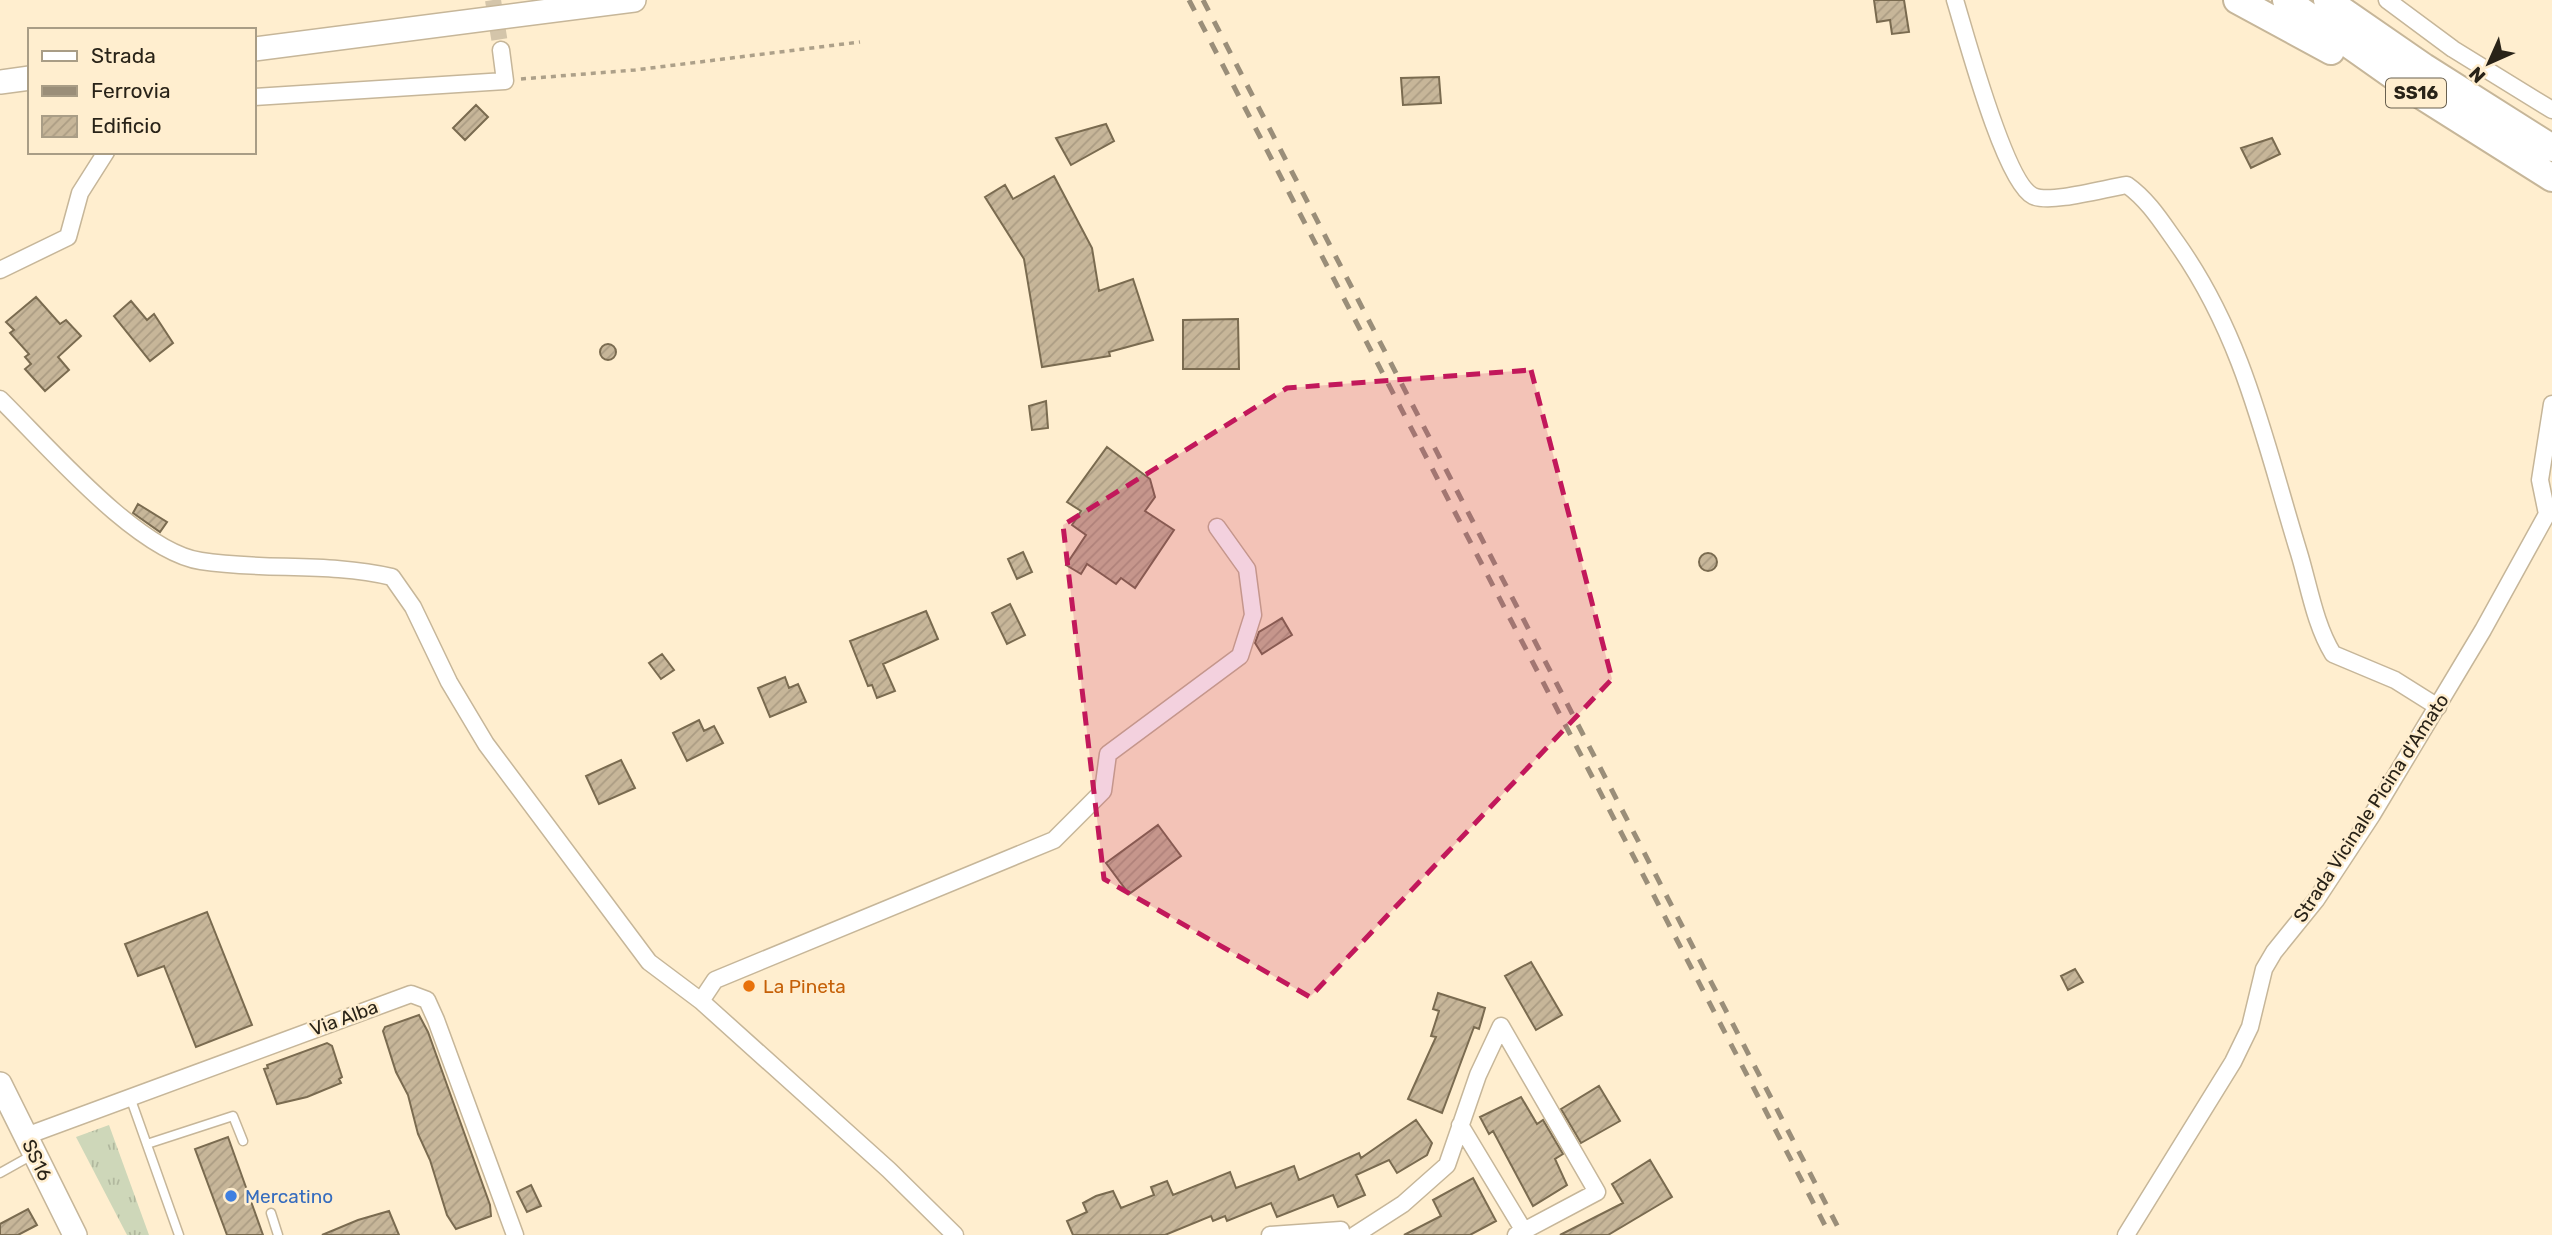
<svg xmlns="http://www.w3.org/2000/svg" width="2552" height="1235" viewBox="0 0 2552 1235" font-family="Rubik,sans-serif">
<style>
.grass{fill:url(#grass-tufts)}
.building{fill:url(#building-hatch);stroke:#7a6b50;stroke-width:2}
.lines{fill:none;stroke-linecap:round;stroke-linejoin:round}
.minor-tunnel{stroke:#d4c5aa;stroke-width:16;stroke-dasharray:16 8;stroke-linecap:butt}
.service-casing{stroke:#c6b699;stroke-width:11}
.minor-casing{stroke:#c6b699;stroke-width:19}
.secondary-casing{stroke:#c6b699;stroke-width:26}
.trunk-casing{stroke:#c6b699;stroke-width:30}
.path{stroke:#ada089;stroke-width:3.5;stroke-dasharray:5 5;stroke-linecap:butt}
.service{stroke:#fff;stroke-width:8}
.minor{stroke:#fff;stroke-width:16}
.secondary{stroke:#fff;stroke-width:23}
.trunk{stroke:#fff;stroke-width:26}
.rail{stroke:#9a8e79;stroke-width:5;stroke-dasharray:12 12;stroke-linecap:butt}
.marked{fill:#c2185b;fill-opacity:0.2;stroke:#c2185b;stroke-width:5;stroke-dasharray:14 9;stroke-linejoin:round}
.food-dot{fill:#e8710a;stroke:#ffeecf;stroke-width:2.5}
.shop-dot{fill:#3f7fe0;stroke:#ffeecf;stroke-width:2.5}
.labels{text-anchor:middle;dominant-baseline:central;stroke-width:5;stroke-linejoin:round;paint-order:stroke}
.shield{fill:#ffeecf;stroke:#69604f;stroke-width:2}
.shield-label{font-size:18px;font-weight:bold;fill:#292318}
.street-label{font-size:19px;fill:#292318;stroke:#ffeecf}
.food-label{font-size:19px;fill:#c56008;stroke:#ffeecf;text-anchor:start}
.shop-label{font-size:19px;fill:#366cbe;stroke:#ffeecf;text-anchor:start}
</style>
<defs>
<pattern id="grass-tufts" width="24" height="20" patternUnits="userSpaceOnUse" patternTransform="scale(1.75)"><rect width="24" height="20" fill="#ced7b9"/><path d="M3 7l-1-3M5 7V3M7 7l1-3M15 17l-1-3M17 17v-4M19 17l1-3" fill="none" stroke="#b1b89e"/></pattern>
<pattern id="building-hatch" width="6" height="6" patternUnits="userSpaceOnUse" patternTransform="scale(1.75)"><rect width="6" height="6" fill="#c7b699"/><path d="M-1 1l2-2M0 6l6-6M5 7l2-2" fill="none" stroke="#ab9c83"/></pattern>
</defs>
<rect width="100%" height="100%" fill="#ffeecf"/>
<path class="grass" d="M109,1125L149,1235H127L76,1137Z"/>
<path class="building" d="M1874,0H1904L1909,32L1892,34L1890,20L1877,22Z
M1439,77L1441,103L1403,105L1401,78Z
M476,105L488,117L465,140L453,128Z
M1106,124L1114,141L1071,165L1056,138Z
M2272,138L2280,154L2251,168L2241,148Z
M1054,176L1092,248L1099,291L1133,279L1153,340L1109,352L1110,356L1042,367L1024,259L985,197L1005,185L1013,199Z
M36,297L60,324L66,320L81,336L58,357L69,370L45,391L25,369L31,364L25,357L29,354L10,333L14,330L6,322Z
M131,301L147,320L154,314L173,343L150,361L114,316Z
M1238,319L1239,369H1183V320Z
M600 352a8 8 0 1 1 16 0a8 8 0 1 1-16 0Z
M1046,401L1048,428L1032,430L1029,406Z
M1107,447L1150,479L1155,497L1145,511L1174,530L1135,588L1121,578L1116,584L1087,564L1081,574L1066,565L1086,535L1072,525L1081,511L1067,502Z
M138,504L167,522L160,532L133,513Z
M1023,552L1032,572L1017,579L1008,559Z
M1699 562a9 9 0 1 1 18 0a9 9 0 1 1-18 0Z
M1010,604L1025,635L1007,644L992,613Z
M926,611L938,639L883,664L895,691L877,698L872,685L868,686L850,641Z
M1282,618L1292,635L1262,654L1255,643L1259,632Z
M662,654L674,670L661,679L649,663Z
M785,677L789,688L798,684L806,702L770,717L758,688Z
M699,720L704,731L714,726L723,743L687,761L673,733Z
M621,760L635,788L599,804L586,776Z
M1158,825L1181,856L1129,894L1106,863Z
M207,912L252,1025L196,1047L164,966L138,976L125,944Z
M1531,962L1562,1015L1536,1030L1505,976Z
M2075,969L2083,982L2068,990L2061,976Z
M1438,993L1485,1008L1479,1029L1474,1027L1442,1113L1408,1099L1436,1037L1431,1036L1439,1011L1433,1009Z
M419,1015L428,1032L490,1205L491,1216L456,1229L447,1215L430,1160L418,1134L408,1095L396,1072L383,1031L385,1027Z
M327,1043L332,1046L342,1077L339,1079L341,1083L307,1097L277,1104L264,1069L268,1068L267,1065Z
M1599,1086L1620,1121L1581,1143L1561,1109Z
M1521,1097L1537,1124L1543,1120L1563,1154L1555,1159L1567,1185L1533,1206L1493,1131L1489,1134L1480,1117Z
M1416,1120L1432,1143L1427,1155L1397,1173L1389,1160L1356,1175L1365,1195L1338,1207L1333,1195L1277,1217L1271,1203L1227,1221L1225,1216L1213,1221L1211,1216L1165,1235H1073L1067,1221L1087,1212L1083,1203L1096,1196L1113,1191L1121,1208L1154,1195L1151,1187L1167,1181L1173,1195L1230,1172L1236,1188L1294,1166L1299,1180L1359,1153L1361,1158Z
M228,1137L263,1235H227L195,1149Z
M1650,1160L1672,1197L1608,1235H1560L1623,1203L1612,1184Z
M1473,1178L1496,1221L1470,1235H1404L1441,1216L1433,1200Z
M531,1185L541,1206L527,1212L517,1192Z
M28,1209L37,1225L18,1235H0V1224Z
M389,1211L399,1235H322L358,1220Z"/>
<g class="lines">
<path class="minor-tunnel" d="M493,0L501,50"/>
<defs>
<path id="service" d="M130,1097L179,1235
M147,1144L233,1116L243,1141
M0,1173L34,1154
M271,1213L278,1235"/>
<path id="minor" d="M1955,0C1966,36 2005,183 2033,196C2051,204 2106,188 2127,185C2148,200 2161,221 2176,242C2244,337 2265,443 2299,553C2309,586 2315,625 2333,654L2395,680L2438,707
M2387,0L2453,49L2552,110
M254,97L505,81L501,50
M0,270L68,237L80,193L106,152
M0,399C47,445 138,552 201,561C265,571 329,562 392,577L413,607L449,682L486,744L649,962L701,1001L889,1170L955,1235
M701,1001L715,980L1054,840L1103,791L1108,754L1240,656L1253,615L1247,569L1217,527
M1460,1125L1524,1231
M26,1136L411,994L427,1000L436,1020L515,1235
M1270,1235L1341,1230L1340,1235
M1355,1235L1403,1204L1447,1165L1478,1075L1501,1026L1597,1192L1516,1235
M2126,1235L2233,1062L2250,1027L2264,969L2274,952L2316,900L2372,815L2483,630L2547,514L2540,480L2552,404"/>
<path id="secondary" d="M254,49L634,0
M0,82L30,78
M0,1084L75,1235"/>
<path id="trunk" d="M2237,0L2331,51
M2286,0L2419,94L2552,178
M2327,0L2424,67L2552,148"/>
</defs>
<use href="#service" class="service-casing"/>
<use href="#minor" class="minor-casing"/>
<use href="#secondary" class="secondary-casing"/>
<use href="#trunk" class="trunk-casing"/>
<path class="path" d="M521,79L635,70L860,42"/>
<use href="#service" class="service"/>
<use href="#minor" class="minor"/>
<use href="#secondary" class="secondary"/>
<use href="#trunk" class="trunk"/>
<path class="rail" d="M1189,0L1830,1235
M1203,0L1842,1235"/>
</g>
<path class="marked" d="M1531,370L1612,679L1310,997L1104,879L1063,525L1287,388Z"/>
<circle class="food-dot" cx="749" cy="986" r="7"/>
<circle class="shop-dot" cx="231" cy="1196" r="7"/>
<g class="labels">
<rect class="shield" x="2386" y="78.5" width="60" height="29" rx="5"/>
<g class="shield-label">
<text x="2416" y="93">SS16</text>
</g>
<g class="street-label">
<text transform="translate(2371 808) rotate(-57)">Strada Vicinale Picina d'Amato</text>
<text transform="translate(344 1018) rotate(-20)">Via Alba</text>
<text transform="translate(37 1160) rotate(64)">SS16</text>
</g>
<g class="food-label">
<text x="763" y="986">La Pineta</text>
</g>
<g class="shop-label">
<text x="245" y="1196">Mercatino</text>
</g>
</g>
<rect x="28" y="28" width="228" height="126" fill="#ffeecf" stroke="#a99d86" stroke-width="2"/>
<rect x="42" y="51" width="35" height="10" fill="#ffffff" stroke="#a99d86" stroke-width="2"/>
<text x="91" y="63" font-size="21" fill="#292318">Strada</text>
<rect x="42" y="86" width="35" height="10" fill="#9a8e79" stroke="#a99d86" stroke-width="2"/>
<text x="91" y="98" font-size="21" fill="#292318">Ferrovia</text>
<rect x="42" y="116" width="35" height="21" fill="url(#building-hatch)" stroke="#a99d86" stroke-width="2"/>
<text x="91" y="133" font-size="21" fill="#292318">Edificio</text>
<g transform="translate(2489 63) rotate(225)" stroke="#ffeecf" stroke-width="5" paint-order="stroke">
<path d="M0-5L12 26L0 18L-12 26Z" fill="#292318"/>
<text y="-10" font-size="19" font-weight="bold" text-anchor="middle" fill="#292318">N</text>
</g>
</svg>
